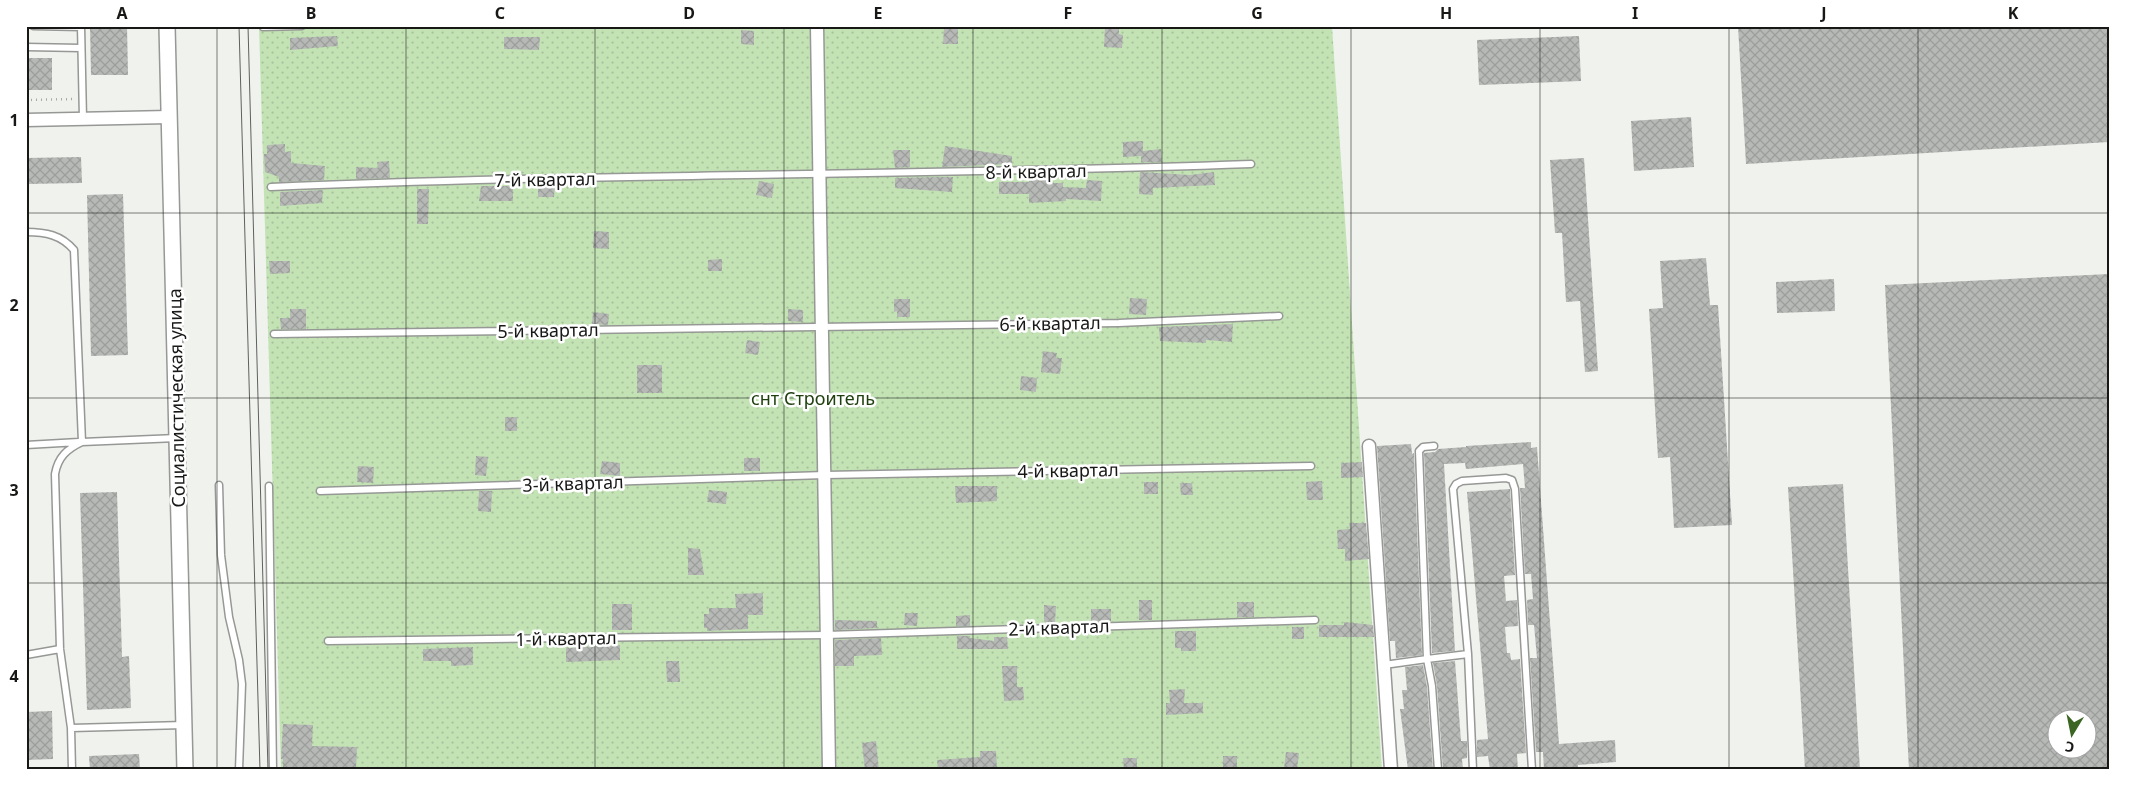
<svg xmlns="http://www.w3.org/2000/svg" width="2135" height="796" viewBox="0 0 2135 796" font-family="'Noto Sans',sans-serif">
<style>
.garden{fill:url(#garden-dots)}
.building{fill:url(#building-cross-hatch);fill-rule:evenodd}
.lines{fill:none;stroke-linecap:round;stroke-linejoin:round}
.service-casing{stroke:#969895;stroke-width:9}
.minor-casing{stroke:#969895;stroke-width:15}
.tertiary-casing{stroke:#969895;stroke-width:18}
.path{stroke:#a7a9a6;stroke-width:2.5;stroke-dasharray:1 4;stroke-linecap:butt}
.service{stroke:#fff;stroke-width:6}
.minor{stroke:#fff;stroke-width:12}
.tertiary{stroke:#fff;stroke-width:15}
.tram{stroke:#60615f;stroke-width:1}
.grid{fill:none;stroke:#181917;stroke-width:1;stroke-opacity:0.55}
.labels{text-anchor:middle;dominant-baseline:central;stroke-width:5;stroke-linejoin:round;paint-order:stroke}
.street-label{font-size:18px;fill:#181917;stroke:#fefffe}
.park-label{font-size:18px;fill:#20400f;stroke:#fefffe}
.neatline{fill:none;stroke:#181917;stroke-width:2}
.grid-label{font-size:16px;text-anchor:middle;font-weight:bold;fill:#181917}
</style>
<defs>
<pattern id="garden-dots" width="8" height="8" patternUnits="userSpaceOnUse" patternTransform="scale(1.25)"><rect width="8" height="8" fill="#c3e3b5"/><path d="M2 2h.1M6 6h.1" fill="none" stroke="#a7c29b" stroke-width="1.8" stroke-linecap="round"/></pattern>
<pattern id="building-cross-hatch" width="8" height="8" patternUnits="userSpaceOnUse" patternTransform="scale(1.25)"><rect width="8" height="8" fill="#b6b9b5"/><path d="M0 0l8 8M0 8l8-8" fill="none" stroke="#9c9e9b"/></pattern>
</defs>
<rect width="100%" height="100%" fill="#f0f2ee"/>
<path class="garden" d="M259,26H1332L1382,770H281Z"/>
<path class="building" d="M90,26H127L128,75H91Z
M1105,26H1119V34L1123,35L1122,48L1104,47Z
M1738,26H2109V142L1746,164Z
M944,28H958V44H943Z
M741,30L754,31V45L741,44Z
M337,36L338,46L290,50V38Z
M1579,36L1581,81L1479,85L1477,40Z
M504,37H540L539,50L504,49Z
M26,58H52V90H26Z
M1691,117L1694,167L1634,171L1631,121Z
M1143,141V151L1161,149L1162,162H1141V156L1123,157V142Z
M285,144V152L291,151V163L325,166L324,180L279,182V177L265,172L264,154H267V145Z
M945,146L1012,156V164L942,167Z
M893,150H910V167L895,168Z
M81,157L82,183L26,184V158Z
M1584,158L1598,371L1585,372L1580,301L1566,302L1562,233H1555L1550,160Z
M389,161L390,178L356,179V167L378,168L377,162Z
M1140,172L1190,175L1214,172L1215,185L1153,188V195L1139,194Z
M941,177H953L952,192L895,188V178Z
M1029,179H1047V183H1063V187L1086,188L1087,180L1102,181L1101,201L1066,199V201L1029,203V194H999V182H1029Z
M759,181L774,184L772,198L756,195Z
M538,184H555L554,197H538Z
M481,186H513V201H479Z
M417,189H429L428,224H417Z
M323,190L322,203L280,206V192Z
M123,194L128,355L91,356L87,195Z
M594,231L609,232V249L593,248Z
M1706,258L1710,305H1718L1732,525L1674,528L1670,457L1658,458L1649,309L1663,308L1660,261Z
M722,259V271H708V260Z
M269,261H290V273L270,274Z
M2109,274V770H1909L1885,285ZM2058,718H2088V748H2058Z
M1834,279L1835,311L1777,313L1776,282Z
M1130,298L1147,299L1146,315L1129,314Z
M894,299H910V317H897V311L894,312Z
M290,309H306V329H281L280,318H290Z
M788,309L803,310V322L788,321Z
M593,312L609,314L608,325L592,324Z
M1233,324L1232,342L1206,340V343L1160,341L1159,327Z
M747,340L760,342L758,355L745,353Z
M1043,351L1057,353L1056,358H1062L1060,374L1041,372Z
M637,365H662V393H637Z
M1021,376L1037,378L1036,392L1020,390Z
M505,417H517V431H505Z
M1531,442V448L1537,447L1559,744L1615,740L1616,762L1578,765V770H1544L1543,752H1536L1530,658H1537L1534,625H1528L1527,600L1533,599L1531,574H1525L1520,488H1525L1523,464L1466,469L1465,463L1444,464L1455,651L1432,653L1424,453L1435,452L1438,449L1466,447V446Z
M1411,444L1412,454L1414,453L1422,655L1396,658L1395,641H1390L1377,446Z
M476,456L488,457L486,476L475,475Z
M744,458H760V471H744Z
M602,461L620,463V476L600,474Z
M1362,462L1363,477L1341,478V463Z
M358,466L374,467L373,483L357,482Z
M1322,481L1323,500H1307L1306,482Z
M1144,482H1158V494H1144Z
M1180,483H1192L1193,495H1181Z
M1843,484L1860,770H1805L1788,487Z
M955,486H997V501L956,503Z
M1510,489L1515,575L1504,576L1506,601L1517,600L1518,626L1505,627L1507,653H1510L1511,660L1520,659L1526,753L1517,754L1518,770H1490L1488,756L1477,757V740L1488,739L1467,492Z
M709,490L727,492L726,504L707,502Z
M479,491H492L491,512L478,511Z
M117,492L122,657L129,656L131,708L87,710L80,493Z
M1349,523H1366L1369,559L1345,561V549H1338L1337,530L1350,529Z
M688,548L700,549L704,575H688Z
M763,593V615H748V629L707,631V628H704V614H709V608H736L735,594Z
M1139,600H1152V620H1139Z
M1237,602H1254V617H1237Z
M612,604H632V630H612Z
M1044,605L1056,606L1055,622H1044Z
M1091,609H1111V621L1091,622Z
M905,613H918L917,626L904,625Z
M970,615V626H956V616Z
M835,620L877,621V628L835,630Z
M1344,622L1373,625L1374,637H1319V625H1344Z
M1292,627H1304V639H1292Z
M1175,631H1196V651H1181V648H1175Z
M957,636H970V638L994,641V637H1007L1008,649H957Z
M881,638L882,655L854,656V666H835V640Z
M620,645V660L566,662V648Z
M473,647V665L451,666V661H423V649Z
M666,661H679L680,682H667Z
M1455,661L1461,741H1467V758L1462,759L1463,770H1443L1437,686L1433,663Z
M1423,665L1427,687L1433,770H1408L1400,709H1404L1402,690H1407L1405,667Z
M1002,666H1017V687H1023L1024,700L1004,701Z
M1185,689L1184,703H1203V713L1166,715V703H1170L1169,690Z
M52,711L53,759L26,760V712Z
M283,724L313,725L312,746L357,747L356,770H283V759H281Z
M876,741L879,770H865L862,743Z
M980,751H996L997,769L938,770L937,760L980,757Z
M1286,752L1299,753L1297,770L1284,769Z
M139,754L140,770H90L89,756Z
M1223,756H1237V770H1223Z
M1123,758H1137V770H1124Z"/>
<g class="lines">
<defs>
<path id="service" d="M33,26L81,27
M81,26L83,119
M263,27L302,26
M26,47L81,48
M271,187C597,173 924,176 1251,164
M26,232C46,232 61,235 74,250L82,442L177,438
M274,334L1119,323L1279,316
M82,442C67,449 58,457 55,474L60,649L71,728L184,725
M26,445L79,442
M219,485L221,555L229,617L239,660L242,684L239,770
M269,486L273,770
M320,491L825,475L1311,466
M328,641L826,635L1315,620
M26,655L60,649
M1384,665L1427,659L1419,451L1423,447L1434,446
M71,728L72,770
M1438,770L1432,686L1427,659L1468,654
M1473,770L1468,654L1453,489L1456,484L1462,481L1506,478L1512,480L1515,489L1532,770"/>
<path id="minor" d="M817,26L829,770
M26,120L169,117
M1369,446L1391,770"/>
<path id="tertiary" d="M167,26L185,770"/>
</defs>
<use href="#service" class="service-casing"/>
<use href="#minor" class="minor-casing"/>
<use href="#tertiary" class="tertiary-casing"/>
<path class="path" d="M26,100L74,99"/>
<use href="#service" class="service"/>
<use href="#minor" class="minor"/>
<use href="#tertiary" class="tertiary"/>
<path class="tram" d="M239,26L260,770
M248,26L268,770"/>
</g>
<path class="grid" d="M217,26V770M406,26V770M595,26V770M784,26V770M973,26V770M1162,26V770M1351,26V770M1540,26V770M1729,26V770M1918,26V770M26,213H2109M26,398H2109M26,583H2109"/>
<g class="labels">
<g class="street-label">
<text transform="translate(1036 171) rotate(-1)">8-й квартал</text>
<text transform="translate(545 179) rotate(-1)">7-й квартал</text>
<text transform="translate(1050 323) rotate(-1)">6-й квартал</text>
<text transform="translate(548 330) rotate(-1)">5-й квартал</text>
<text transform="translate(176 398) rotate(-91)">Социалистическая улица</text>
<text transform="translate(1068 470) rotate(-1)">4-й квартал</text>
<text transform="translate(573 483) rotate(-2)">3-й квартал</text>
<text transform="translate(1059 627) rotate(-2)">2-й квартал</text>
<text transform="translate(566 638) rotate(-1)">1-й квартал</text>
</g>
<g class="park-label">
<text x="813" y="398">снт Строитель</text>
</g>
</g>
<rect width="2135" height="796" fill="none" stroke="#fefffe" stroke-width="55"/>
<g transform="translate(2072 734) rotate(190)"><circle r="24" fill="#fefffe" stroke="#a2a3a2"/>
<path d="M0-4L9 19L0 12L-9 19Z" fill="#3a6523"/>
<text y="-8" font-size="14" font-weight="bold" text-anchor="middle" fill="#181917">С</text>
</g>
<rect x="28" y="28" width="2080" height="740" class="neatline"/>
<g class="grid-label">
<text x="122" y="19">A</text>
<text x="311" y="19">B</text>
<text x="500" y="19">C</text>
<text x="689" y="19">D</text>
<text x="878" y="19">E</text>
<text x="1068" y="19">F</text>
<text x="1257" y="19">G</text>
<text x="1446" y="19">H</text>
<text x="1635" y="19">I</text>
<text x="1824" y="19">J</text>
<text x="2013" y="19">K</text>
<text x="14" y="126">1</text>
<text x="14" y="311">2</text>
<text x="14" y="496">3</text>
<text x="14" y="682">4</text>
</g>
</svg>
